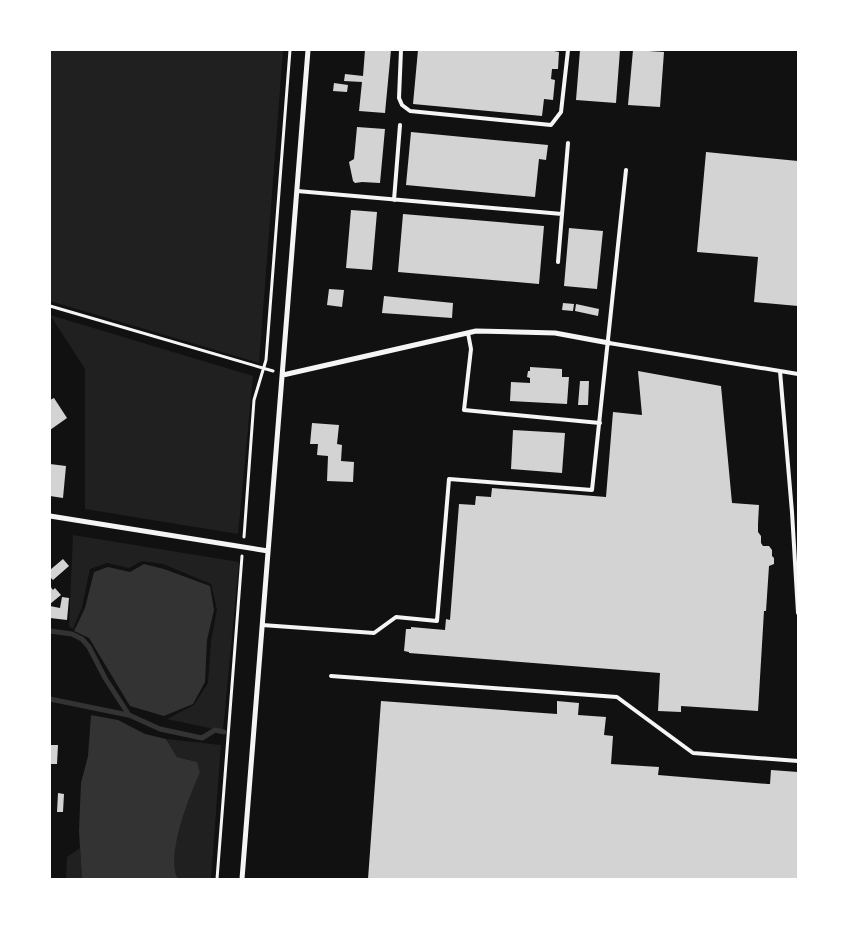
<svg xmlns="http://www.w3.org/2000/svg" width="848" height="929" viewBox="0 0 848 929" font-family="'IBM Plex Sans',sans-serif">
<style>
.green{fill:#202020}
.water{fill:#333}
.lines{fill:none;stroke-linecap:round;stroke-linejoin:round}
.stream{stroke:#333;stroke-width:5}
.building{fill:#d3d3d3}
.path{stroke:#f5f5f5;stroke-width:3}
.service{stroke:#f5f5f5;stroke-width:4}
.minor{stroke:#f5f5f5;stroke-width:5}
</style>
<rect width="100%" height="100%" fill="#111"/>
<path class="green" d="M50,50H283L259,363L50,301Z
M50,315L253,376L238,534L85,509V369Z
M73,535L239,562L223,731L167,719L194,705L208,683L211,641L217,610L211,584L163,564L142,561L129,568L107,563L90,569L82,607L73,629L69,626Z
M166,739L221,745L211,879H178C165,856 190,795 200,771L196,762L177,757Z
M80,848L82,879H66L67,857Z"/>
<path class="water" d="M144,564L164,569L210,586L214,610L207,640L205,682L193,704L164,716L130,706L89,638L74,631L85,608L94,572L108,567L130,572Z
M91,715L118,720L145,734L166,739L177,757L197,762L200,772C190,795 165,856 178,879H82L79,831L81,783L88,756Z"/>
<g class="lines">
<path class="stream" d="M50,631L72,634L82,639L89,647L105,678L129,715L160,729L202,738L215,730L224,732
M50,699L128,715"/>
</g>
<path class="building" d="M365,50H391L385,113L359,111L362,82L344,81L345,74L363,76Z
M418,50H549L559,52L558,69H552L551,79L555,80L553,100L544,99L542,116L413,104Z
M580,50H620L616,103L576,100Z
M633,50L664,52L660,107L628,105Z
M334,83L348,85L347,92L333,91Z
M357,127L385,129L380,183L362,182L355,183L353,181L349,162L354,159Z
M411,132L548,145L546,160L539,159L535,197L406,185Z
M706,152L798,161V306L754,302L758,257L697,252Z
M351,210L377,212L372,270L346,268Z
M403,214L544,226L539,284L398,272Z
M569,228L603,231L597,289L564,286Z
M329,289L344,290L342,307L327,305Z
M384,296L453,303L452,318L382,313Z
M563,303L574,304L573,311L562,310Z
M576,304L599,309L598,316L575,311Z
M530,367L562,369V377H569L567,404L510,401L511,382L530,383V378L527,377L528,371H530Z
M638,371L721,386L732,503L759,505L758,524V532L761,536V543L763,546H769L772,550V556L774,558V564L769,566L766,611H764L758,711L681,706V712L658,711L660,673L409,653V652L404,651L406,629H411V627L445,630L446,619L450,620L459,504L475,505L476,496L491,497L492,488L606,497L613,412L642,415Z
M580,381H589L588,405H578Z
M54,398L67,418L50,430V400Z
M312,423L339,425L337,444L342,445L341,461L354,462L353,482L327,481L328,456L317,455L318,444H310Z
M513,430L565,433L562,473L511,469Z
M50,464L66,466L63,498L50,496Z
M63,559L69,566L53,580L50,577V570Z
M50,586L53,590L55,588L61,595L50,604Z
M62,597L69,598L67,620L50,618V606L60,608Z
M381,701L557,714V701L579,703L578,715L606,717L604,735L613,736L611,764L659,767L658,775L768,784H770L771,770L798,772V879H368Z
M50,745H58L57,764H50Z
M58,793L64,794L63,812H57Z"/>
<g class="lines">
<path class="path" d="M50,306L273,371
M244,537L254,400L266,360L290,50
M217,879L242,556"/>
<path class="service" d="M401,50L399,98L402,105L410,111L551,125L561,112L568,50
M297,191L562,214
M394,200L400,125
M558,262L568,143
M468,333L471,349L464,410L600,423
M609,343L798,374
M780,371L792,512L798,613
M262,625L374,633L396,617L437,621L449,479L592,490L626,170
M331,676L617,697L693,753L798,761"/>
<path class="minor" d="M283,375L476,331L555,333L609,343
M50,516L268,551
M242,879L308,50"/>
</g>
<rect width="848" height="929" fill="none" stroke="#ffffff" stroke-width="102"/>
</svg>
